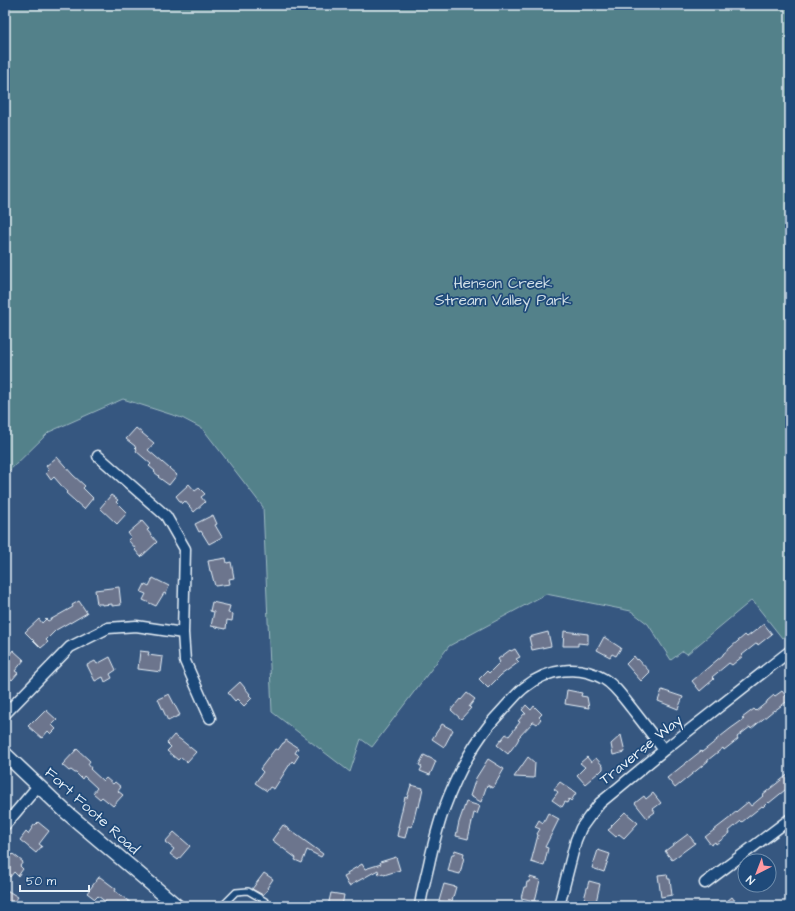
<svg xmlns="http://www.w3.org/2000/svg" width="795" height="911" viewBox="0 0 795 911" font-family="'Architects Daughter',sans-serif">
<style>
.green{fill:#52818a;stroke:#9db9c1}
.building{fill:#6c748d;stroke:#e8f1f8}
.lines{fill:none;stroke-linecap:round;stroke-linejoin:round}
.service-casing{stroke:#e8f1f8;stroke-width:8}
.minor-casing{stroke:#e8f1f8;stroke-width:13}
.tertiary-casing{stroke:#e8f1f8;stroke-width:16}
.service{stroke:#1f4a7a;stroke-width:5}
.minor{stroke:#1f4a7a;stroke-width:10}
.tertiary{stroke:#1f4a7a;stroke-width:13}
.labels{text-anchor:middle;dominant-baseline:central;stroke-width:3.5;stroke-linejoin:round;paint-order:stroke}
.park-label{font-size:15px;fill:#d2e0e8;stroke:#1f4a7a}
.street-label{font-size:15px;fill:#e8f1f8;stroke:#1f4a7a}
</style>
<rect width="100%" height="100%" fill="#365780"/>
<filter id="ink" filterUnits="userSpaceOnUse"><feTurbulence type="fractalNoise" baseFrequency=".025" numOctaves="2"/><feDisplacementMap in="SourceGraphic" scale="8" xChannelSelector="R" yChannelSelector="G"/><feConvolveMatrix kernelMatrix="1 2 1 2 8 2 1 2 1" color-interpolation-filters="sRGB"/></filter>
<g filter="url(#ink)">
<path class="green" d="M5,5H790V632L782,638L752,600L687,654L683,651L671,660L648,624L631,611L546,594L449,646L372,747L361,739L350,772L272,712L263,507L203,429L182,418L123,399L49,432L5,475Z"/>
<path class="building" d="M136,428L154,443L148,450L177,475L169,485L158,477L159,476L154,472L155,471L149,466L151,464L136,451L137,449L135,447V446L126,439Z
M57,457L73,475L85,486L83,488L93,498L84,509L66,493L67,492L54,477L51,480L46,473L49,470L46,466Z
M189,484L195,491L199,488L205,494L201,497L205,502L194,512L185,501L182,504L176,496Z
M111,495L118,500L116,502L127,513L117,524L100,508Z
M213,515L217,524L215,525L222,537L209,544L201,531L199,532L195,524Z
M142,521L149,529L147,530L157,542L141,557L135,550L136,549L128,540L131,537L128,533Z
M226,558L227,563L231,562L234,578L229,579L230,584L215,586L211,571H210L208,561Z
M153,578L169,586L166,594L164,593L156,606L143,600L146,594L141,592L145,584L149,586Z
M119,587L121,605L112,606V604L102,605V604H97L95,590Z
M79,601L87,613L70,623V622L56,630L46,640L48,642L41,648L25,632L39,619L42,623L46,619L48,621L73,607L72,605Z
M212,602L230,606L228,613L233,614L232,621L227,620L226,629L211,626L214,612L210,611Z
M764,624L772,634L758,645L757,643L742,655L743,656L732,665L729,663L712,677L714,679L700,691L692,681L723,655V654L745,635L747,637Z
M564,631L588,634V644L578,643V646H563Z
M548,632L551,646L532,650L529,637Z
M604,637L621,648L616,656L612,654L610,657L597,650Z
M515,649L520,657L516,659L519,662L501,675L488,688L479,679L487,671L489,673L500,662L498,659L510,650L511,651Z
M13,650L24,660L15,671L18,673L12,680L5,674V660Z
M140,651L149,652L148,655L163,657L161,672L138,669Z
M634,656L637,660L638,659L650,672L641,681L626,664Z
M110,657L116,670L110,674L112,678L105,682L103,677L95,681L87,665L95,661L97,664Z
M240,682L250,694L249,695L252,698L244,706L237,699L235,701L228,693Z
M567,690L582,693L581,696L587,697L589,708L565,704Z
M662,690L683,697L678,709L658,701Z
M782,691L789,700L774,711V710L751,729L750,727L737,737L738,739L724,750L723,748L708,760V761L675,788L667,778L701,751L702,752L717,740H716L730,729L744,719L742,718L754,709L756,711L767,702V701L774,695L775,696Z
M467,693L475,699L469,707L471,708L461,719L451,710L460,699L461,700Z
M169,694L180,715L168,721L158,699Z
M526,705L531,710L534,706L542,714L539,717L541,719L537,724L534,722H533L518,738H519L517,742L508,754L497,745L506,734L509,736L520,722L518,721L524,714H526L522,710Z
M46,710L57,720L52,725L56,729L51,734L48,731L42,738L28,726L34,720L35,721Z
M442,724L453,730L444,747L432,739Z
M174,735L181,740L196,752L187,762L181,757L178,760L167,751L171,747L167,743Z
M621,735L625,752L613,755L611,744Z
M286,740L298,748L295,753L299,755L294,763L292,761L274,789L270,787L267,791L255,783L263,772L260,769L275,749L278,750L283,743H284Z
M77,749L90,761L88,764L91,768L90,769L103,781L106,778L113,784L115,782L121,787L118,791L123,795L113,806L102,797L100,799L93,793L97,788L84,776L82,779L76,773H75L71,770L69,771L62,765Z
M424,755L436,761L430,775L420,771L422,767L419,765Z
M528,757L535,763L534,778L514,777Z
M587,757L591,762L596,758L603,766V769L599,773V772L585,784L577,775L585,767L580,763Z
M488,759L504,769L493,788L487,785L481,802L470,796L476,778Z
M790,773V786L769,803L768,802L763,807L762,806L742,822L741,821L729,831L730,833L716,844L715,842L711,845L705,837L731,817V816L748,802L751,806L763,796L762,795Z
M560,782L576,793L571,801L569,799L567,803L565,802L562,807L552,800L558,792L554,789Z
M411,785L423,788L419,807L417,806L412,827L408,826L405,838L397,836L399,827H398L405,797L407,798Z
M653,793L661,803L653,809L655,812L647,818L635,803L644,796L646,799Z
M466,802L480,806L477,814L474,813L468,839L456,836L459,822Z
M625,812L638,823L624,838L619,834L616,837L608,830L612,827L611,826Z
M548,813L559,819L545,847L548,848L544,866L531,862L538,835L537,834L540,829L535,827L539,820L543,823Z
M38,822L49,831L39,844L42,846L36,853L20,840L26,832L28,834L34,825H35Z
M283,825L323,854L321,857L307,850L302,863L295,860L296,858L272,840Z
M174,832L190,846L178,860L170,854L174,849L165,842Z
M688,834L695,843L672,860L665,851Z
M455,850L464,853L463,857H464L460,874L448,871L452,854H454Z
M598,850L610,854L604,872L592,868Z
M13,854L23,862L20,866L23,869L18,876L14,872L10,877L5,873V862Z
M396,857L400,870L384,875L383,873L379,875L378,870L349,886L344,877L348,875L347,873L362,864L365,869L381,864L380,862Z
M264,873L273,879L267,888L268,889L263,895L252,889Z
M667,874L668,879H670L672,895L661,897L658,875Z
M99,877H100L116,889L115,891L135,906H111L98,896L95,899L87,893Z
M530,877L540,880L535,901L521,898L524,887H526L527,882H529Z
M589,881L600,884L596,902L584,899Z
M444,884L456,887L451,904L439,901Z
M5,889L18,897L12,906H5Z
M331,893L344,895L342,906H328Z
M732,897L739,906H721Z"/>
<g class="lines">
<defs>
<path id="service" d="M222,906L236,892L248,891L265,901L268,906"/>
<path id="minor" d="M98,456L166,516L185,549L183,633L185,661L210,718
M5,714L70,647L108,628L136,626L183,633
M5,825L38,786
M705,883L790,819
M420,906C422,890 427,874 430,859C434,842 438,825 444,809C455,779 470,749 490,724C495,718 501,712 506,706C512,700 518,692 525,687C547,669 579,664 604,679C616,686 624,699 633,710C643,723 654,737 664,750
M559,906L576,840L581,828L589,817L600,803L664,750L790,651"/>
<path id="tertiary" d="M5,754L66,812L177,906"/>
</defs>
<use href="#service" class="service-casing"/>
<use href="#minor" class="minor-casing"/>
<use href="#tertiary" class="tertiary-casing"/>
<use href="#service" class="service"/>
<use href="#minor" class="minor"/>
<use href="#tertiary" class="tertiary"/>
</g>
</g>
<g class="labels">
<g class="park-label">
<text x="503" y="283">Henson Creek<tspan x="503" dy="17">Stream Valley Park</tspan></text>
</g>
<g class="street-label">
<text transform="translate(641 750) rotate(-39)">Traverse Way</text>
<text transform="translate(92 811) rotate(42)">Fort Foote Road</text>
</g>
</g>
<rect width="795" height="911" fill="none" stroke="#1f4a7a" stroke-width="20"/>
<rect x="10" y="10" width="775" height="891" fill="none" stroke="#e8f1f8" stroke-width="1.5" filter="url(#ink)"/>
<g transform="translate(757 873) rotate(222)"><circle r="19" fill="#1f4a7a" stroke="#6f8dac"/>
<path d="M0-3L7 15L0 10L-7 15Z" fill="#ff9aa2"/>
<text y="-6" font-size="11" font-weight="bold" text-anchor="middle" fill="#e8f1f8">N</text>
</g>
<path d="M20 885v6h69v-6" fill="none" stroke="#e8f1f8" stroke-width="2"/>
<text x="26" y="885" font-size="12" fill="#e8f1f8" stroke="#1f4a7a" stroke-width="3" paint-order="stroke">50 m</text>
</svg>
